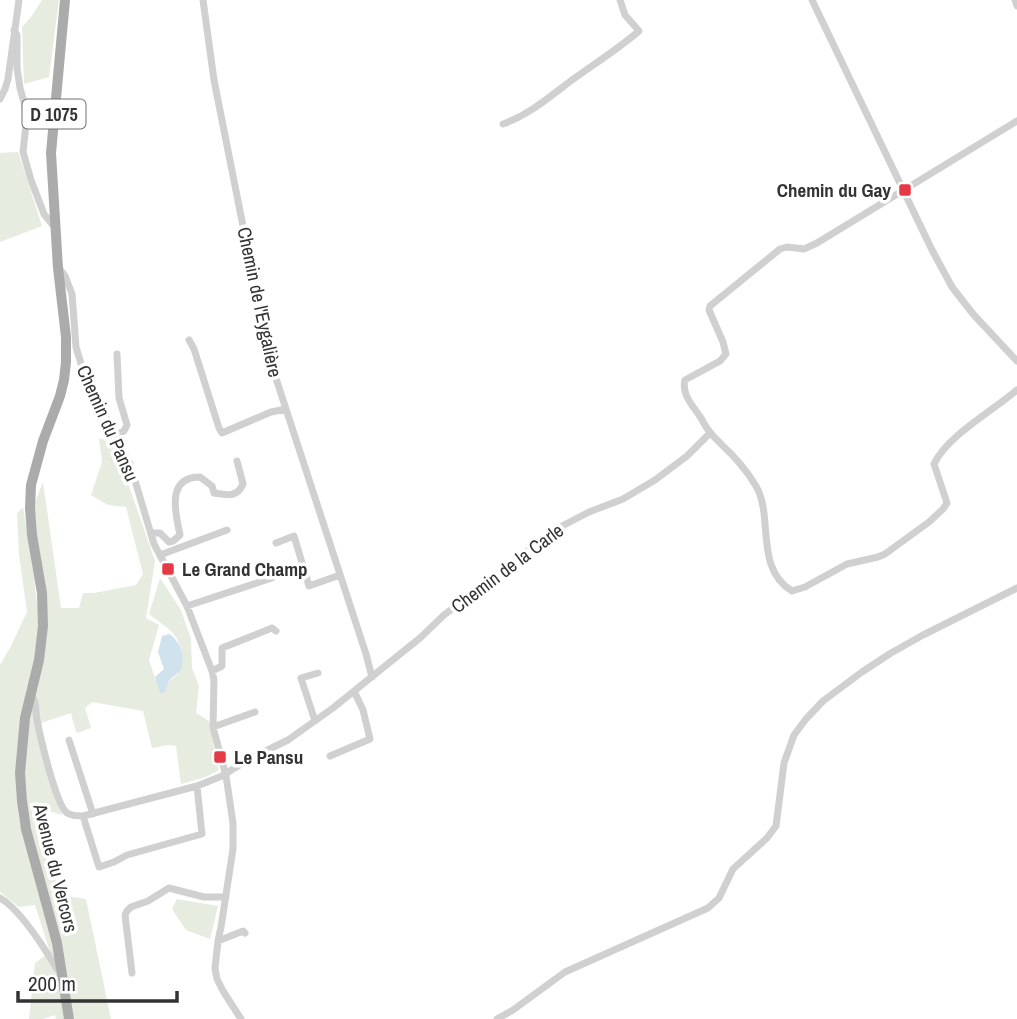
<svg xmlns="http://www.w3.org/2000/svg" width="1017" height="1019" viewBox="0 0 1017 1019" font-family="'Archivo Narrow',sans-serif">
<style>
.green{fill:#e6ecdf}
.water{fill:#cfe2ee}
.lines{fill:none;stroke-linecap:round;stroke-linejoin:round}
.minor{stroke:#d0d0d0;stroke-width:7}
.major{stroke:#ababab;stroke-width:10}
.poi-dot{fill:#e63946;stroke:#fff;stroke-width:2.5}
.labels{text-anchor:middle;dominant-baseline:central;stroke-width:7;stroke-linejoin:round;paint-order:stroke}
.shield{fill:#fff;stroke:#707070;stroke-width:2}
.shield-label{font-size:18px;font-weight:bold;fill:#333}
.poi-label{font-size:19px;font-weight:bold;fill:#333;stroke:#fff;text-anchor:start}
.street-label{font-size:19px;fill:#333;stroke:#fff}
</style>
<rect width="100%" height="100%" fill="#fff"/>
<path class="green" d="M42,0H59L49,77L24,84L22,27L31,17Z
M18,152L42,226L0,242V153Z
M99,438L114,443L155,561L146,618L159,625L149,660L160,692L169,681L178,674C183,635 179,637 149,614L160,578L181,610L191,639L192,668L199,686L196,713L209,721L219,770L206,777L181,784L176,746L168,745L152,748L143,711L92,702L85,708L91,728L77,733L75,729L71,713L41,723L62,815L36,807L60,895L86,899L111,1019H74L65,965L26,808L24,745L45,650L38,549L33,507L43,482L61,608H79L83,593H94L136,585L143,574L126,507L108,505L91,495L102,462Z
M23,507L34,577L40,631L31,678L20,724L16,780L19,818L38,883L55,953L64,1019H56L55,1015L43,1019H29L35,963L50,952L35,905L19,907L0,892V665L11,646L27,612L19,554L17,514Z
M177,899L218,906L210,939L186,930L172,909Z"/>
<path class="water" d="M169,634C180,640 186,658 181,669C178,675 172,676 169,681C167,684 167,689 165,692L160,693L155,677L164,669L158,652L162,636Z"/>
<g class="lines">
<path class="minor" d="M203,0L214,80L269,357L366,654L372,677
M812,0L932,250L952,287L973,314L1017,361
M1015,0L1017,6
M14,30L17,35V68L20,88L26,109V124L23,152L31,180L44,214L56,229
M0,99L5,89L8,79L19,0
M1017,121L817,243L804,249L787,247L780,249L710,306L709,310L723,342L726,354L720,361L685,380C681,395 694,407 701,418C704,423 706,428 710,432C713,437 718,440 721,444C734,456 747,471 756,486C774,517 754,568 792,591L805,587L847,564L878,557L885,554L929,522L943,509L947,503L934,464C947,436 994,410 1017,390
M503,124C528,115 547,99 568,83C591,66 617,50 639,31L625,15L620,0
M59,268L65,276L72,294L76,347L82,367L93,392L130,464L154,544L187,606L212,671L214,680L213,727L226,776L233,823V849L221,927L218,941L215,968L217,979L223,991L241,1019
M189,340L194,349L219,428L222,433L271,412L286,409
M116,435L124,431L127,425L119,398L117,354
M151,533H160L169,542L173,541L180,535C176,515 165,477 200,477L212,486L214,493C227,495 237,498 243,484L237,461
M276,543L294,536L309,586L340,575
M160,555L227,530
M187,606L272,578
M212,671L222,666V648L272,628L276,631
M31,694C37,702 35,710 37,720C40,736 56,805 67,813C72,816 78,816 83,816L197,786L222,776L249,759L288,740L333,708L420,638L444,615L519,559L534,545L564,525L589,512L623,499L655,480L687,456L710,433
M315,721L301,678L318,673
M213,727L255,712
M69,740L93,814
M330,756L370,739L363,710L354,691
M83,816L99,867L114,862L127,855L202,834L197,786
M0,898C20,909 45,949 57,969L61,970
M218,941L243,931L245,933
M132,973L125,915L127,911L131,907L148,901L169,888L204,897H226
M497,1019L513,1010L565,972L708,908L719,898L733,869L767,838L776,826L784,763L794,735L806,719L823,701L862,672L891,653L923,635L1017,588"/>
<path class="major" d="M65,0L51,153L58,268L66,337V362L64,380L60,396L43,441L31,485L30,508L32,535L42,593L43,626L39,660L25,718L20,773L22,801L26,829L57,943L69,1019"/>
</g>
<g class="poi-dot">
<rect x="898" y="183" width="14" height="14" rx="3.5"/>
<rect x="161" y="562" width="14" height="14" rx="3.5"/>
<rect x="213" y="750" width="14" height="14" rx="3.5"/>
</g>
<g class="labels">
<rect class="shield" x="22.5" y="99.5" width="63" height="29" rx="5"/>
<g class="shield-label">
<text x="54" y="114">D 1075</text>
</g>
<g class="poi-label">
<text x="891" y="190" text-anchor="end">Chemin du Gay</text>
<text x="182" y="569">Le Grand Champ</text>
<text x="234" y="757">Le Pansu</text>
</g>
<g class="street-label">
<text transform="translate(260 302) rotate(78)">Chemin de l'Eygalière</text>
<text transform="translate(108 423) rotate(66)">Chemin du Pansu</text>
<text transform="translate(507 568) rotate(-37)">Chemin de la Carle</text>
<text transform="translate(56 868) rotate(76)">Avenue du Vercors</text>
</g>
</g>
<path d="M18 991v10h159v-10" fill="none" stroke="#333333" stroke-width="3.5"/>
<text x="28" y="991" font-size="21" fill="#333333" stroke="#ffffff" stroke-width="5" paint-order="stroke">200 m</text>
</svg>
